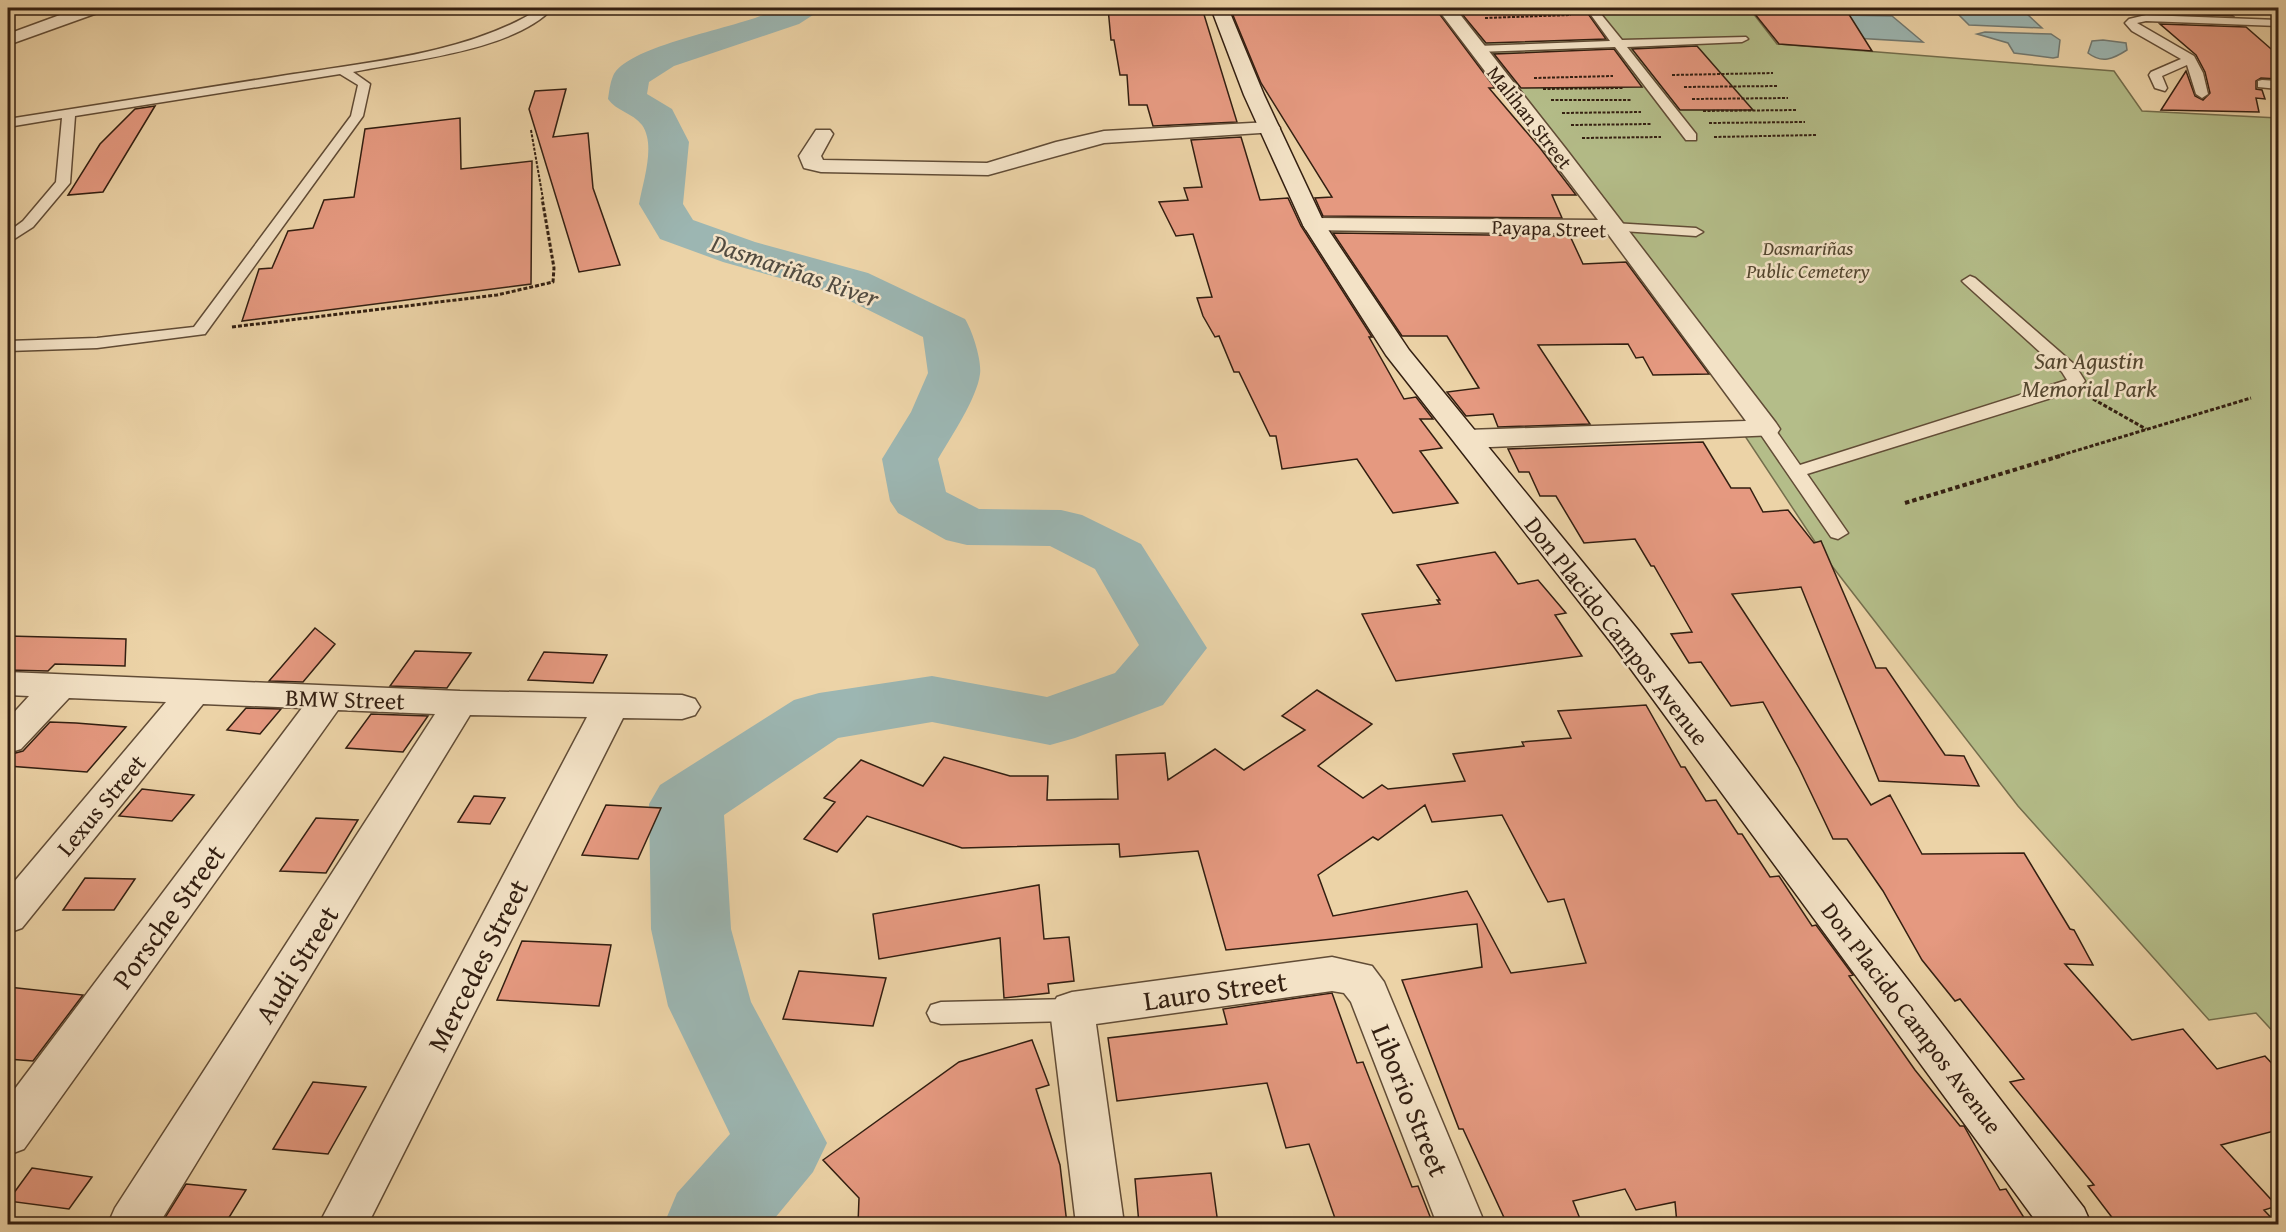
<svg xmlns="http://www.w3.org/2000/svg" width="2286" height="1232" viewBox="0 0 2286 1232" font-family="'Gentium Book Plus',serif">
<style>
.green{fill:#b4bd89;stroke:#746e4d;stroke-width:1.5}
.water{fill:#9cb6b2;stroke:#727a72;stroke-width:1.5}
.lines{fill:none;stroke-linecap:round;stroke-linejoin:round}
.river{fill:#9cb6b2;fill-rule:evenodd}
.building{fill:#e59980;stroke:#331f11;stroke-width:1.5;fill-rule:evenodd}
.service-casing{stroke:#614c36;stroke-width:3}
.minor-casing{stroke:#614c36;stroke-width:3}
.tertiary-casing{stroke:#614c36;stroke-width:3}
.secondary-casing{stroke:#331f11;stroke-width:3}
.path-far2{stroke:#331f11;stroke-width:2;stroke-dasharray:3 1.5;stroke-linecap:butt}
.path-far1{stroke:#331f11;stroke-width:3;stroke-dasharray:4 2;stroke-linecap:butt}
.path{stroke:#331f11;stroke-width:4;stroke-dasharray:4.5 3;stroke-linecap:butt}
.service{fill:#f3e2c6;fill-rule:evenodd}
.minor{fill:#f3e2c6;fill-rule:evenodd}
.tertiary{fill:#f3e2c6;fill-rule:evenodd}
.secondary{fill:#f3e2c6;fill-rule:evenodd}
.labels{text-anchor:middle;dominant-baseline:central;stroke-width:5;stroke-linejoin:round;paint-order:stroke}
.far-street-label{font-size:20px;fill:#331f11;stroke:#f3e2c6}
.far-park-label{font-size:20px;font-style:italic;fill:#53462f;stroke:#f3e2c6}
.park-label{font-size:24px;font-style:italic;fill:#53462f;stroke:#f3e2c6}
.street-label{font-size:24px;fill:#331f11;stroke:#f3e2c6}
.water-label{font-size:26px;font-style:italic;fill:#524c41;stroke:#f3e2c6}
.near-street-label{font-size:28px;fill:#331f11;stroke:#f3e2c6}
</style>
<rect width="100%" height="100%" fill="#ecd3a7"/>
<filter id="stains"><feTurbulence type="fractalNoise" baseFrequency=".00333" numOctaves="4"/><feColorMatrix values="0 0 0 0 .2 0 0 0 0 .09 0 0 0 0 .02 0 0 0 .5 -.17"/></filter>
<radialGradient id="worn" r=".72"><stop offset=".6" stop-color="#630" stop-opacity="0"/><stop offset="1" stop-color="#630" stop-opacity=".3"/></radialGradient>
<path class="green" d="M1456,8H1749L1777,44L2114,71L2142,111L2278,118V1037L2256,1013L2209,1020L2018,806L1825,557L1745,436L1495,441L1775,421C1668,283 1564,144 1456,8Z"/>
<path class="water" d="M1956,12L2027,14L2042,28L1969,25Z
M1841,15L1892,16L1923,42L1854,38Z
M1985,32L2051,34L2060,40L2058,57L2053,58L2014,53L2008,43L1977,34Z
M2103,40L2126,43L2127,50C2113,59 2102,64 2088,53L2092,41Z"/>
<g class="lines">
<path class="river" d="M779,8H818L813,15L799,24L674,66L649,82L647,94L672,109L689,142L683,204L693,220L755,242L868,273L965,319C972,330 982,360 980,374C977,398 951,437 938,459L946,492L979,509L1061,510L1082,515L1141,544L1207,648L1163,705L1075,738L1050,745L932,722L838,738L724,815L731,929L751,1002L827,1143L813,1172L770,1224H664L677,1193L730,1134L668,1006L651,929L649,804L660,785L794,700L819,693L932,676L1047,697L1115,673L1139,645L1095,569L1050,546L967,545L946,540L898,513L890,501L882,459L911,412L928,373L923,337L834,293L723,262L660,239L639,204C643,181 656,145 642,125C633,113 616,111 608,99C609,92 610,83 613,76C629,43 745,28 779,8Z"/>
</g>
<path class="building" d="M1108,8H1202L1237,122L1153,126L1147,105H1129L1127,75H1120L1114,40H1111Z
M1230,8H1344L1348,14L1423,12L1420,8H1435L1495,88H1489L1540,148L1576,195H1552L1562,218L1323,216L1315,198L1332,197L1261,83Z
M1457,8H1584L1606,39L1486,43Z
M1750,8H1845L1872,51L1779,44Z
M2143,8H2223L2233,16L2149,13Z
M2160,24L2246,27L2278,55V79L2261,78L2256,81V89L2262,90L2265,99L2256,98L2259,112L2161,110L2186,71L2195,96L2203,100L2210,93L2205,72L2196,55Z
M1697,46L1753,110H1680L1632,49Z
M1614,49L1642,87L1521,88L1494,54Z
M566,89L553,137L588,133L593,188L620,265L579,272L529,109L535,91Z
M155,106L103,192L68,195L100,144L135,109Z
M460,118L461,169L532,161L531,284L242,321L259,269L272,268L288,231L313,228L324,200L354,197L365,129Z
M1241,137L1260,200L1288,198L1301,226L1372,337H1369L1404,399L1416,397L1433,419H1420L1442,448L1420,451L1458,503L1393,513L1357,459L1282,469L1276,436H1270L1239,372H1234L1219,336L1215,337L1203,316L1197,298L1212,297L1193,234L1176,236L1159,202L1188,200L1184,188L1202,187L1191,140Z
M1333,233L1570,236L1583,264L1626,262L1709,374L1653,375L1643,357L1636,358L1628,344L1538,345L1590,424L1498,427L1493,414L1466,416L1447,392L1479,388L1447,336H1402Z
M1703,442L1731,488H1750L1763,512L1788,510L1814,543L1821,541L1876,668H1886L1945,755L1964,756L1979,786L1879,781L1801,587L1732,594L1871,805L1890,795L1922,854L2024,853L2070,929L2074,930L2093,965L2065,964L2132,1040L2183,1029L2217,1069L2265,1056L2278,1070V1130L2221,1145L2277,1206L2264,1210L2277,1224H2117L2088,1186L2094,1185L2010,1082L2024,1079L1960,999L1955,1001L1922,960L1883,891L1847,839H1833L1799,768L1763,702L1731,706L1701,662L1689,663L1671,634L1692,632L1654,566H1651L1635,539L1584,543L1556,496H1540L1529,472H1519L1508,449Z
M1495,552L1518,584L1538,580L1566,613L1555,615L1582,656L1396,681L1362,614L1440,604L1437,600H1440L1417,565Z
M315,628L335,644L303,682L269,681Z
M8,636L126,639L125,666L55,664L48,671L8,670Z
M415,651L471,653L447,688L390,686Z
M544,652L607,655L593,683L528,680Z
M1317,690L1372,724L1318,766L1363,798L1382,785L1388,789L1465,781L1453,754L1524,746L1522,742L1571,738L1558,711L1646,705L1681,767H1685L1706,801L1716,800L1738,834H1742L1770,877L1779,876L1812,926L1816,925L1853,975L1849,976L1915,1070L1960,1126H1964L2000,1190L2006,1189L2028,1224H1677L1675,1202L1636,1210L1625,1189L1573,1201L1582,1224H1507L1463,1129H1459L1402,980L1482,967L1477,924L1226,950L1198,851L1120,857L1119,844L962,848L867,816L837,852L804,839L835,802L824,798L861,760L923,786L944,757L1010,776H1048L1047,800L1118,799L1116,755L1165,753L1168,780L1215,749L1244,770L1305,730L1282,716ZM1425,805L1432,822L1502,815L1548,902L1564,899L1586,963L1511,973L1467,891L1333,916L1318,875L1373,837L1378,840Z
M246,708L281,709L260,734L227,730Z
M371,714L428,716L403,752L346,748Z
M50,722L76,723L126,727L87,772L8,766V755L23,751Z
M142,789L194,795L172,821L119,816Z
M474,796L505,798L490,824L458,822Z
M606,805L661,808L638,859L582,855Z
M316,818L358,820L326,873L280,871Z
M85,878L135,879L114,910H63Z
M1039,885L1044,939L1069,937L1074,981L1048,984L1049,993L1004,998L1000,938L879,959L873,914Z
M522,941L611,945L599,1006L497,1000Z
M799,971L886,978L873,1026L783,1019Z
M8,987L83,995L33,1061L8,1059Z
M1332,993L1357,1063L1363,1062L1412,1187L1418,1186L1433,1224H1337L1309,1144L1286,1148L1267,1083L1117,1101L1108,1038L1227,1024L1223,1009Z
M1032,1040L1049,1085L1036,1089L1060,1165L1067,1224H858L859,1198L823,1160L959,1062Z
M313,1082L366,1087L328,1154L273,1149Z
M32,1168L92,1177L69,1209L8,1201Z
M1211,1173L1218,1224H1139L1135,1179Z
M186,1184L246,1190L225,1224H161Z"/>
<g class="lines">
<defs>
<path id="service" d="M541,8H553C513,51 409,60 353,72L370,84L363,116L205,334L97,348L8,351V341L97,338L194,327L351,116L358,85L340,74L75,116L70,183L33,227L8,243V232L23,221L56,182L62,118L8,127V119C101,104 194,90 287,75C371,62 470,53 541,8Z
M1586,8H1596L1622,40L1746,37L1748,39L1742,42L1627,47L1696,134V140H1686L1615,47L1477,52L1471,49L1477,46L1610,41Z
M2146,15L2278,20V26L2146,21L2137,23L2194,56L2203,73L2208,94L2202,98L2196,94L2187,65L2162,76L2167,88L2165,91L2155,88L2149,75L2151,72L2181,59L2132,31L2125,23L2129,19Z
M2262,80L2278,81V89L2258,87V81Z
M1613,223L1696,228L1703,232L1696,236L1608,230L1606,227L1608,224Z
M1970,276L1975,278L2075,365L2085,381L2077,390L1807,474L1848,533L1838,539L1831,537L1757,429L1760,425H1772L1800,465L2067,380L2062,372L1965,284L1962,281Z
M1072,999L1082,1002L1086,1010L1082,1018L1072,1021L941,1024L931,1021L927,1013L931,1005L941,1002Z"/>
<path id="minor" d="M1437,8H1455L1566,149L1776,423L1780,429L1776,435L1467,448L1457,445L1453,439L1457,433L1467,430L1746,421L1608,234L1306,230L1303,225L1306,220L1314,218L1598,220Z
M1270,122L1277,124L1280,128L1277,132L1104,143L988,175L821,172L804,168L799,156L816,130H830L833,134L821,156L823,160L987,163L1056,142L1104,131Z
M8,672L460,691L682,695L695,699L700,707L695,715L682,719L623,718L368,1224H319L587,717L470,715L159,1224H108L115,1208L435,714L338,710L24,1149L8,1155V1098L302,708L203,704L22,928L8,933V889L166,702L69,698L21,749L8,753V719L29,696L8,695Z
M1332,957L1372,966L1384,982L1485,1224H1437L1351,1002L1344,993L1332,991L1096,1024L1124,1224H1076L1050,1010L1057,997L1072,992Z"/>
<path id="tertiary" d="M79,8H103L100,12L8,45V34Z"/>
<path id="secondary" d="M1211,8H1228L1264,95L1325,225L1409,350L1638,630L2084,1208L2091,1224H2038L1614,646L1386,355L1303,225L1244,95Z"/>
</defs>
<use href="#service" class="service-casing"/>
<use href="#minor" class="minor-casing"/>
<use href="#tertiary" class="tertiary-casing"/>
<use href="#secondary" class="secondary-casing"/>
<path class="path-far2" d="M1623,14L1723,11
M1485,18L1571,15
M1672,75L1773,73
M1534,78L1613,76
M1684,87L1777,86
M1543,89L1623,88
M1692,99L1788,98
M1551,100H1631
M1703,111L1797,110
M1562,113L1641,112
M1709,123L1805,122
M1571,125L1651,124
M531,130L543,199
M1714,137L1816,135
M1582,138L1661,137"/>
<path class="path-far1" d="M232,327L497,295L553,282L554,268L542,198
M2093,399L2146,429
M2055,457L2251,398"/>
<path class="path" d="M1905,503L2060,456"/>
<use href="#service" class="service"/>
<use href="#minor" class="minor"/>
<use href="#tertiary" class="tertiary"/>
<use href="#secondary" class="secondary"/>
</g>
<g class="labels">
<g class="far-street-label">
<text transform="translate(1530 117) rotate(52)">Malihan Street</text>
<text transform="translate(1549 228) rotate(2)">Payapa Street</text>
</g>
<g class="far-park-label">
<text x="1808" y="247">Dasmariñas<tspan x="1808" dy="23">Public Cemetery</tspan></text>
</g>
<g class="park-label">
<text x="2089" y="360">San Agustin<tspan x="2089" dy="28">Memorial Park</tspan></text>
</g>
<g class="street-label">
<text transform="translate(1617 631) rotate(52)">Don Placido Campos Avenue</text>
<text transform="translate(345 699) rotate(2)">BMW Street</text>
<text transform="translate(101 805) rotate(-50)">Lexus Street</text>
<text transform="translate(1912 1018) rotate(53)">Don Placido Campos Avenue</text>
</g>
<g class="water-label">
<text transform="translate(795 270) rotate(19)">Dasmariñas River</text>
</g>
<g class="near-street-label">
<text transform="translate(168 916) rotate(-54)">Porsche Street</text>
<text transform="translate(296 964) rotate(-58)">Audi Street</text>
<text transform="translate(477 965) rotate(-63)">Mercedes Street</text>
<text transform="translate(1215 990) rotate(-8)">Lauro Street</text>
<text transform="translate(1411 1100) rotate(68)">Liborio Street</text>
</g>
</g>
<rect width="2286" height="1232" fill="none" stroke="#ecd3a7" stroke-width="30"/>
<rect x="9" y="9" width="2268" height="1214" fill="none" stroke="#331f11" stroke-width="3"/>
<rect x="15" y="15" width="2256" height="1202" fill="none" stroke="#331f11" stroke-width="1.5"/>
<rect width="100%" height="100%" filter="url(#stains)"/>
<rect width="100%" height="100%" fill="url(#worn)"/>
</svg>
